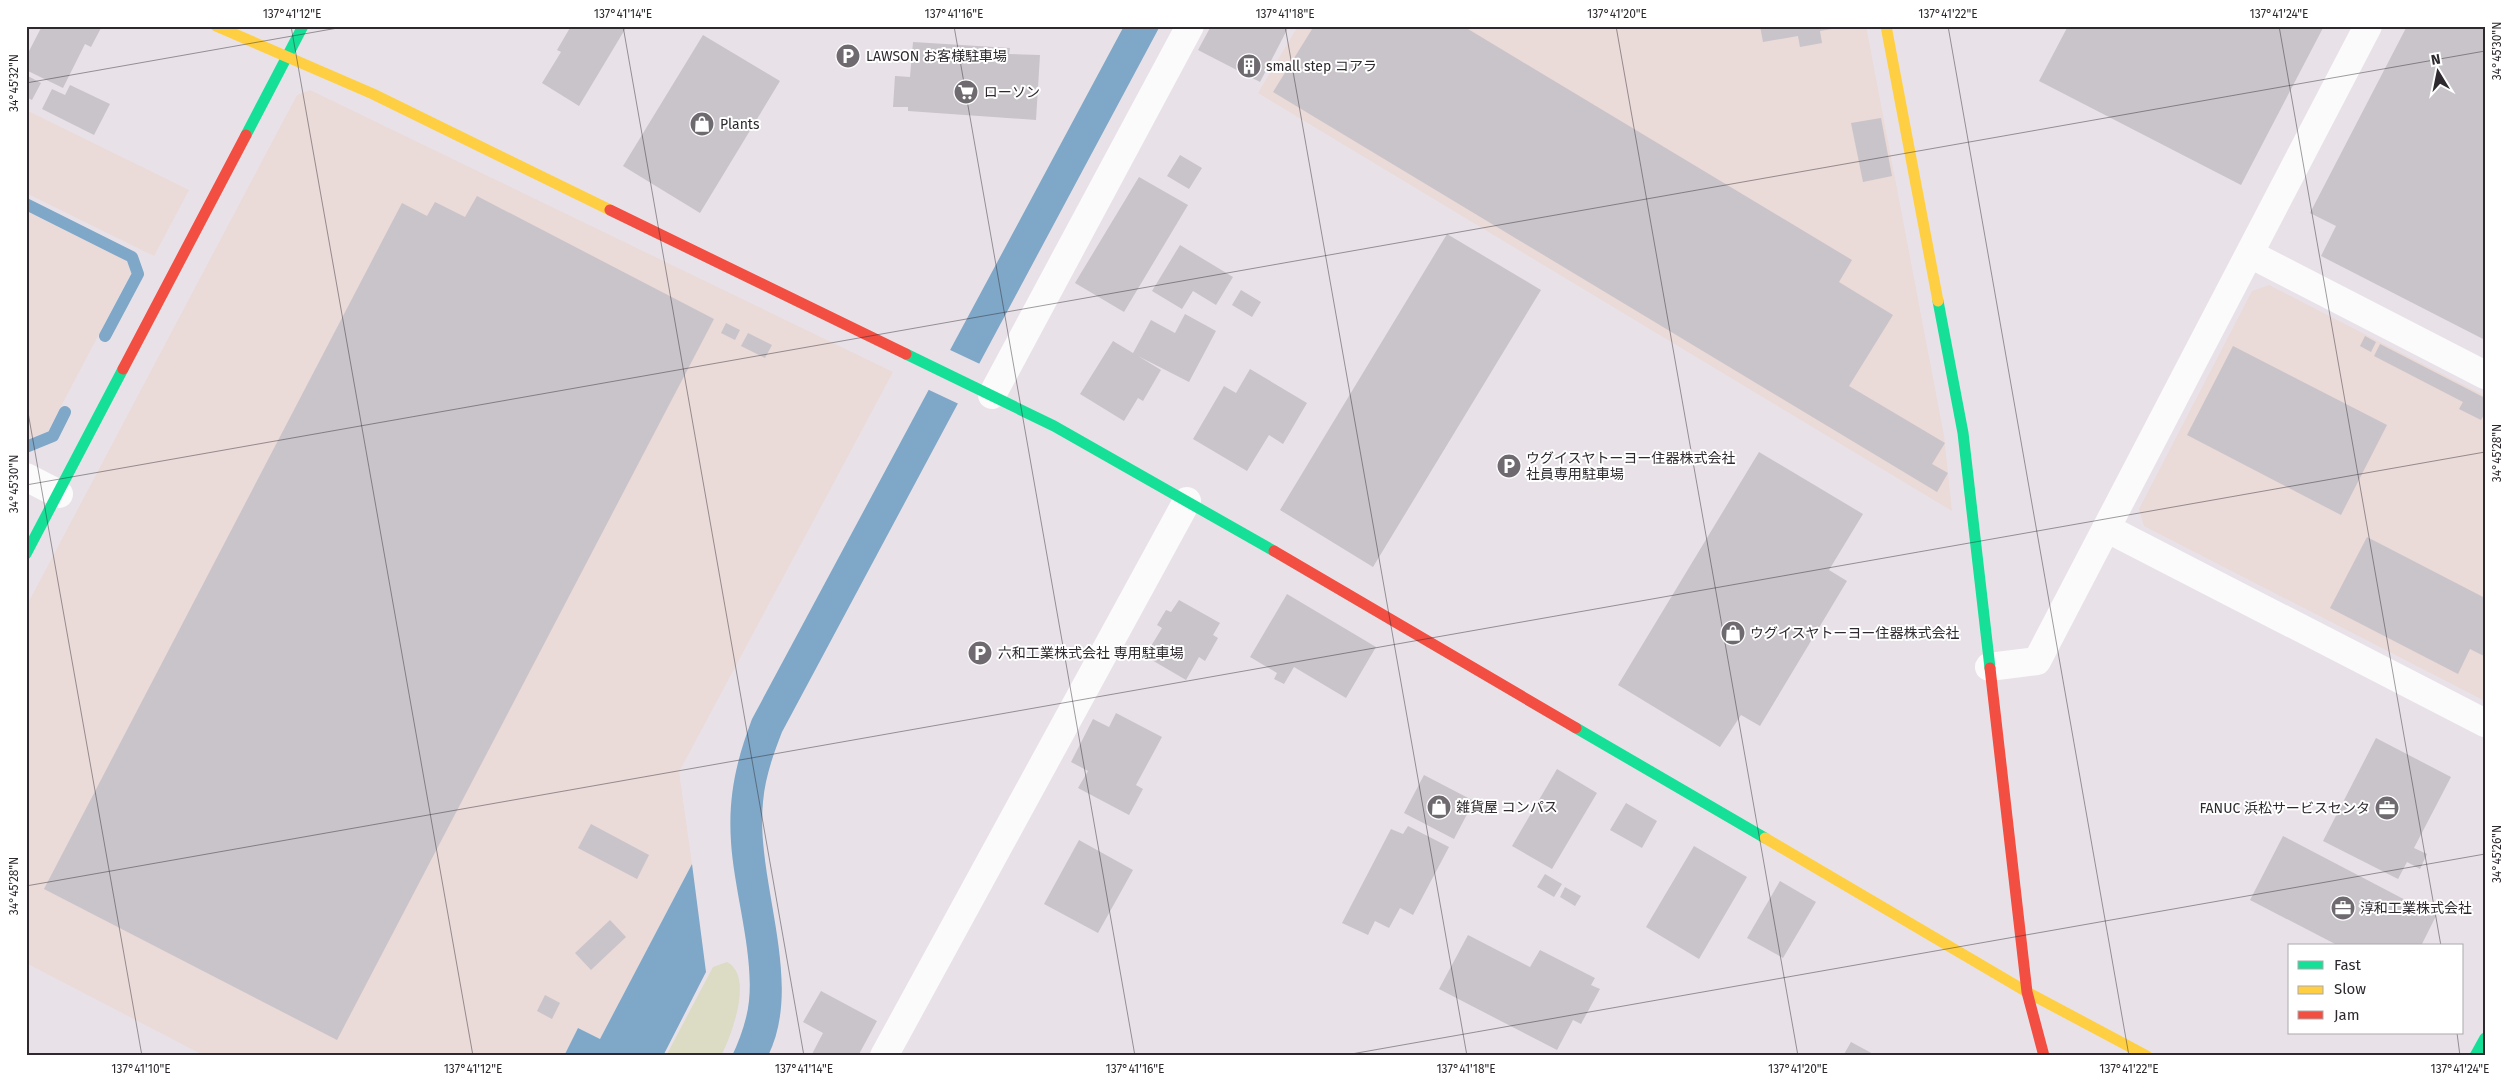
<svg xmlns="http://www.w3.org/2000/svg" width="2511" height="1082" viewBox="0 0 2511 1082" font-family="'Fira Sans','Noto Sans JP',sans-serif">
<style>
.industrial{fill:#eadad8}
.green{fill:#dcdbc4}
.water{fill:#7fa7c7}
.pier{fill:#e8e2e8}
.lines{fill:none;stroke-linecap:round;stroke-linejoin:round}
.stream{stroke:#7fa7c7;stroke-width:12}
.building{fill:#c9c4c9}
.street{stroke:#fcfbfc;stroke-width:28}
.fast{stroke:#16e098;stroke-width:11}
.slow{stroke:#ffcf43;stroke-width:11}
.jam{stroke:#f24e42;stroke-width:11}
.ticks{fill:none;stroke:#2d292e;stroke-width:1;stroke-opacity:0.45}
.labels{text-anchor:middle;dominant-baseline:central;stroke-width:4;stroke-linejoin:round;paint-order:stroke}
.poi-label{font-size:14px;fill:#2d292e;stroke:#fff;text-anchor:start}
.neatline{fill:none;stroke:#2d292e;stroke-width:2}
.ticks-label{font-size:12px;text-anchor:middle;fill:#2d292e}
</style>
<rect width="100%" height="100%" fill="#e8e2e8"/>
<path class="industrial" d="M1298,26H1866L1944,436L1952,511L1258,93Z
M310,90L893,372L679,772L692,864L600,1039L578,1028L564,1056H205L26,963V607L297,95Z
M26,110L189,190L154,256L26,193Z
M26,211L127,261L131,273L48,431L26,440Z
M2269,285L2485,396V701L2144,526L2139,509L2252,291Z"/>
<path class="green" d="M727,962C754,976 732,1034 721,1056H666L713,967Z"/>
<path class="water" d="M1124,26H1160L782,732C773,755 765,778 763,802C755,881 805,981 768,1056H732C740,1039 747,1020 749,1001C754,953 734,891 731,842C728,796 736,762 752,719Z
M692,864L706,972L663,1056H564L578,1028L600,1039Z"/>
<path class="pier" d="M948,349L982,365L961,405L927,389Z"/>
<g class="lines">
<path class="stream" d="M26,204L132,257L138,274L105,336
M26,447L53,436L65,412"/>
</g>
<path class="building" d="M42,26H102L91,47L85,44L63,88L26,70V57Z
M571,26H627L579,106L542,83L561,52L557,50Z
M1211,26H1289L1260,82L1198,50Z
M1314,26H1463L1852,260L1839,282L1893,315L1849,386L1945,443L1932,464L1948,473L1937,492L1273,92Z
M1760,26H1843V27L1820,31L1822,43L1800,47L1798,36L1763,42Z
M2068,26H2324L2241,185L2039,81Z
M2407,26H2485V340L2321,256L2336,226L2310,213Z
M703,35L780,81L700,213L623,166Z
M913,42L1010,48L1009,54L1040,55L1036,120L908,111V107H893L895,76L910,77Z
M26,75L41,83L32,100L26,97Z
M70,85L110,104L94,135L42,109L52,89L65,95Z
M1881,118L1892,176L1863,182L1851,123Z
M1180,155L1202,168L1189,189L1167,176Z
M1139,177L1188,205L1124,312L1075,283Z
M477,196L714,319L337,1040L44,889L402,203L427,216L435,202L465,217Z
M1447,234L1541,290L1373,567L1280,510Z
M1180,245L1233,277L1216,305L1193,291L1182,309L1152,291Z
M1241,290L1261,302L1252,317L1232,305Z
M1185,314L1216,331L1189,382L1138,356L1161,370L1143,401L1138,398L1124,421L1080,394L1113,341L1133,353L1151,320L1175,333Z
M726,323L740,330L735,340L721,333Z
M748,333L772,345L765,358L741,346Z
M2365,336L2376,342L2371,352L2360,346Z
M2380,344L2485,398V413L2481,420L2459,409L2463,402L2374,356Z
M2233,346L2387,425L2341,515L2187,435Z
M1250,369L1307,403L1283,444L1269,435L1247,471L1193,439L1224,386L1236,393Z
M1759,452L1863,514L1829,570L1847,581L1760,726L1741,715L1720,747L1618,685Z
M2367,537L2485,598L2484,656L2470,649L2458,674L2330,608Z
M1287,594L1376,647L1346,698L1294,667L1284,684L1274,679L1277,673L1250,657Z
M1179,600L1220,623L1213,635L1218,638L1205,661L1199,657L1186,680L1145,656L1162,628L1157,625L1166,610L1171,612Z
M1116,713L1162,737L1136,785L1143,789L1129,815L1078,788L1088,771L1071,762L1093,719L1109,727Z
M2376,738L2451,777L2414,848L2427,854L2420,869L2407,862L2398,879L2323,841Z
M1557,769L1597,793L1552,869L1512,846Z
M1424,775L1474,801L1454,839L1404,813Z
M1626,803L1657,821L1642,848L1610,830Z
M591,824L649,855L637,879L578,848Z
M1408,826L1449,847L1413,915L1400,908L1389,928L1375,921L1368,935L1342,923L1391,829L1403,834Z
M2283,836L2436,916L2421,946H2339L2250,900Z
M1079,840L1133,870L1098,933L1044,904Z
M1694,846L1747,877L1699,959L1646,927Z
M1545,874L1562,884L1554,897L1537,887Z
M1780,881L1816,902L1783,958L1747,938Z
M1565,887L1581,896L1575,906L1560,897Z
M610,920L626,937L591,970L575,953Z
M1468,935L1530,967L1540,950L1595,978L1591,985L1600,989L1581,1024L1573,1020L1557,1050L1439,989Z
M821,991L877,1021L858,1056H811L823,1033L803,1022Z
M545,995L560,1003L552,1019L537,1011Z
M1851,1042L1877,1056H1843Z"/>
<g class="lines">
<path class="street" d="M2250,254L2485,375
M992,395L1190,26
M26,477L59,494
M2106,528L2485,723
M1989,667L2037,661L2368,26
M884,1056L1187,501"/>
<path class="fast" d="M246,135L303,26
M1938,301L1963,433L1990,668
M906,354L1054,426L1274,551
M26,554L123,369
M1576,728L1765,838
M2475,1056L2485,1038"/>
<path class="slow" d="M216,26L373,94L610,210
M1886,26L1938,301
M1765,838L2027,992L2147,1056"/>
<path class="jam" d="M610,210L906,354
M123,369L246,135
M1274,551L1576,728
M1990,668L2027,992L2044,1056"/>
</g>
<path class="ticks" d="M291,26L473,1056M623,26L804,1056M954,26L1135,1056M1285,26L1467,1056M1616,26L1798,1056M1948,26L2129,1056M2279,26L2441,946M26,83L349,26M26,401L142,1056M26,485L2485,51M26,886L2485,452M2457,1033L2460,1056M1340,1056L2485,854"/>
<defs>
<symbol id="parking-disc" viewBox="-11 -11 22 22"><circle r="9.5" fill="#6e6a6f" stroke="#fff"/><path d="M-3.5-5.5H1a3.5 3.5 0 0 1 0 7H-1V5.5H-3.5ZM-1-3.4V-.6H.8a1.4 1.4 0 0 0 0-2.8Z" fill="#fff"/></symbol>
<symbol id="building-disc" viewBox="-11 -11 22 22"><circle r="9.5" fill="#6e6a6f" stroke="#fff"/><path d="M-4-6H4V6H1V3H-1V6H-4ZM-2.5-4.3h1.7v1.8h-1.7ZM.8-4.3h1.7v1.8H.8ZM-2.5-1h1.7V.8h-1.7ZM.8-1h1.7V.8H.8Z" fill="#fff"/></symbol>
<symbol id="supermarket-disc" viewBox="-11 -11 22 22"><circle r="9.5" fill="#6e6a6f" stroke="#fff"/><path d="M-6-5.5h2.5l.6 2H6L4.5 2H-2.5L-4.4-4H-6ZM-1.5 3.2a1.3 1.3 0 1 0 .1 0ZM3 3.2a1.3 1.3 0 1 0 .1 0Z" fill="#fff"/></symbol>
<symbol id="shop-disc" viewBox="-11 -11 22 22"><circle r="9.5" fill="#6e6a6f" stroke="#fff"/><path d="M-5-2.5h2.3a2.7 3.5 0 0 1 5.4 0H5L5.5 6h-11ZM-1.5-2.5h3a1.5 2.3 0 0 0-3 0Z" fill="#fff"/></symbol>
<symbol id="office-disc" viewBox="-11 -11 22 22"><circle r="9.5" fill="#6e6a6f" stroke="#fff"/><path d="M-6-3h4V-5.5h4V-3h4V5H-6ZM-1-4.5V-3h2v-1.5ZM-6 0V1H6V0Z" fill="#fff"/></symbol>
</defs>
<g fill-rule="evenodd">
<use href="#parking-disc" x="834" y="42" width="28" height="28"/>
<use href="#building-disc" x="1235" y="52" width="28" height="28"/>
<use href="#supermarket-disc" x="952" y="78" width="28" height="28"/>
<use href="#shop-disc" x="688" y="110" width="28" height="28"/>
<use href="#parking-disc" x="1495" y="452" width="28" height="28"/>
<use href="#shop-disc" x="1719" y="619" width="28" height="28"/>
<use href="#parking-disc" x="966" y="639" width="28" height="28"/>
<use href="#shop-disc" x="1425" y="793" width="28" height="28"/>
<use href="#office-disc" x="2373" y="794" width="28" height="28"/>
<use href="#office-disc" x="2329" y="894" width="28" height="28"/>
</g>
<g class="labels">
<g class="poi-label">
<text x="866" y="56">LAWSON お客様駐車場</text>
<text x="1266" y="66">small step コアラ</text>
<text x="984" y="92">ローソン</text>
<text x="720" y="124">Plants</text>
<text x="1526" y="458">ウグイスヤトーヨー住器株式会社<tspan x="1526" dy="16">社員専用駐車場</tspan></text>
<text x="1750" y="633">ウグイスヤトーヨー住器株式会社</text>
<text x="998" y="653">六和工業株式会社 専用駐車場</text>
<text x="1456" y="807">雑貨屋 コンパス</text>
<text x="2370" y="808" text-anchor="end">FANUC 浜松サービスセンタ</text>
<text x="2360" y="908">淳和工業株式会社</text>
</g>
</g>
<rect width="2511" height="1082" fill="none" stroke="#ffffff" stroke-width="55"/>
<rect x="2288" y="944" width="175" height="90" fill="#ffffff" stroke="#aba9ab"/>
<rect x="2298" y="961" width="25" height="8" fill="#16e098" stroke="#aba9ab"/>
<text x="2334" y="970" font-size="15" fill="#2d292e">Fast</text>
<rect x="2298" y="986" width="25" height="8" fill="#ffcf43" stroke="#aba9ab"/>
<text x="2334" y="994" font-size="15" fill="#2d292e">Slow</text>
<rect x="2298" y="1011" width="25" height="8" fill="#f24e42" stroke="#aba9ab"/>
<text x="2334" y="1020" font-size="15" fill="#2d292e">Jam</text>
<g transform="translate(2438 72) rotate(350)" stroke="#ffffff" stroke-width="4" paint-order="stroke">
<path d="M0-4L9 19L0 12L-9 19Z" fill="#2d292e"/>
<text y="-8" font-size="14" font-weight="bold" text-anchor="middle" fill="#2d292e">N</text>
</g>
<rect x="28" y="28" width="2456" height="1026" class="neatline"/>
<g class="ticks-label">
<text x="292" y="18">137°41'12"E</text>
<text x="623" y="18">137°41'14"E</text>
<text x="954" y="18">137°41'16"E</text>
<text x="1285" y="18">137°41'18"E</text>
<text x="1617" y="18">137°41'20"E</text>
<text x="1948" y="18">137°41'22"E</text>
<text x="2279" y="18">137°41'24"E</text>
<text transform="translate(2497 51) rotate(-90)" y="4">34°45'30"N</text>
<text transform="translate(14 83) rotate(-90)" y="4">34°45'32"N</text>
<text transform="translate(2497 453) rotate(-90)" y="4">34°45'28"N</text>
<text transform="translate(14 484) rotate(-90)" y="4">34°45'30"N</text>
<text transform="translate(2497 854) rotate(-90)" y="4">34°45'26"N</text>
<text transform="translate(14 886) rotate(-90)" y="4">34°45'28"N</text>
<text x="141" y="1073">137°41'10"E</text>
<text x="473" y="1073">137°41'12"E</text>
<text x="804" y="1073">137°41'14"E</text>
<text x="1135" y="1073">137°41'16"E</text>
<text x="1466" y="1073">137°41'18"E</text>
<text x="1798" y="1073">137°41'20"E</text>
<text x="2129" y="1073">137°41'22"E</text>
<text x="2460" y="1073">137°41'24"E</text>
</g>
</svg>
